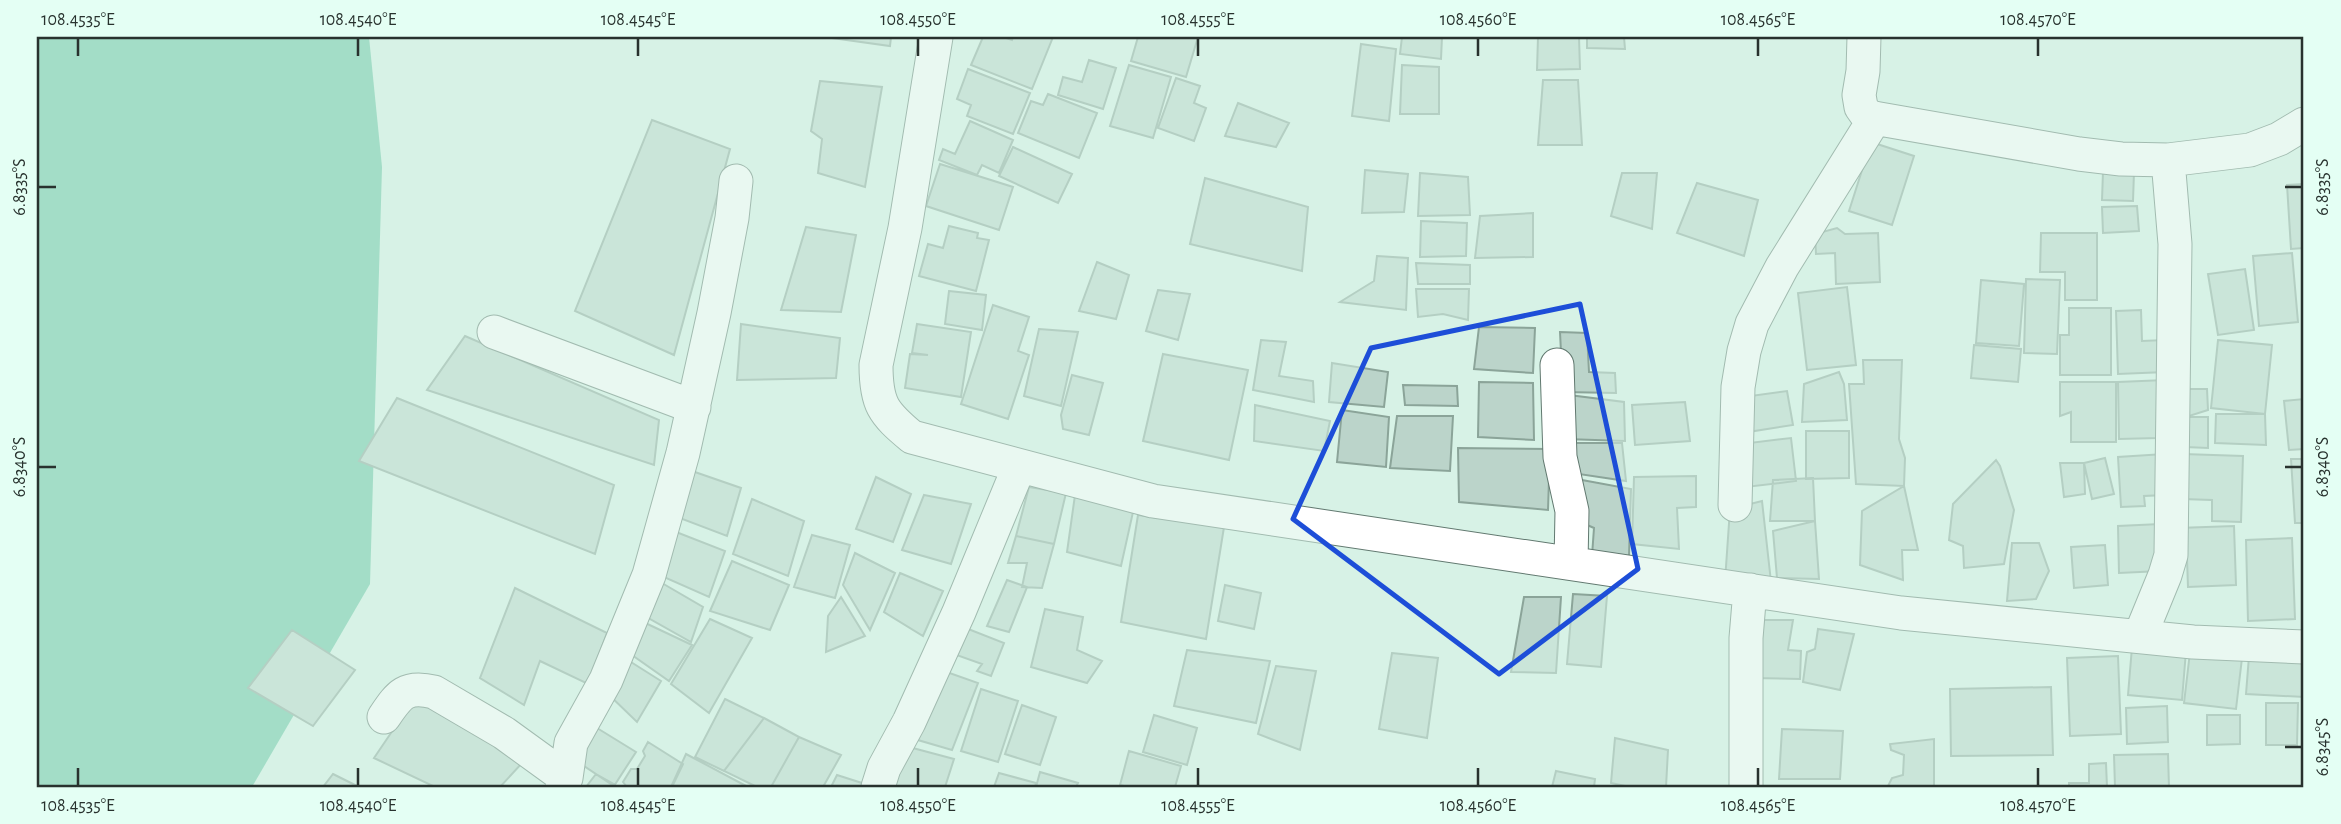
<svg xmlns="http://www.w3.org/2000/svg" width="2341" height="824" viewBox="0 0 2341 824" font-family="'Alegreya Sans',sans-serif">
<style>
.forest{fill:#64c3a2}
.building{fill:#bbd4ca;stroke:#8ba499;stroke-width:2}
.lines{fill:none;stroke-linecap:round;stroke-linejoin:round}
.minor-casing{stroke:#627970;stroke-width:35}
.minor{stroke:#fff;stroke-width:33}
.marked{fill:none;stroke:#1d4ed8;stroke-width:5;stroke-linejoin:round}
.ticks{fill:none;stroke:#28322e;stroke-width:2.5}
.neatline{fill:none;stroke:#28322e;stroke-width:2.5}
.ticks-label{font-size:18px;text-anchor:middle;fill:#28322e}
</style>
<rect width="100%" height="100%" fill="#d7f2e6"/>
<path class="forest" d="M37,37H369L382,167L370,584L252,787H37Z"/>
<path class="building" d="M825,37H891L890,46Z
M983,37H1003L1012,40L1013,37H1053L1032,89L971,65Z
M1138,37H1198L1186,77L1131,61Z
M1402,37H1442L1441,59L1400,54Z
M1538,37H1579L1580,69L1537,70Z
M1587,37H1624L1625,49L1587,48Z
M1361,44L1396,49L1389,121L1352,116Z
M1089,60L1116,68L1103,109L1058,95L1063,77L1082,82Z
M1129,65L1171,77L1153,138L1110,126Z
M1402,65L1439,67V114H1400Z
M968,69L1030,93L1013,134L967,116L971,105L957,99Z
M1176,78L1200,86L1194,103L1206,108L1194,141L1158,128Z
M1543,80H1578L1582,145H1538Z
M820,81L882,87L865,187L818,173L822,139L811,131Z
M1048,94L1097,113L1079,158L1018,133L1031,101L1043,105Z
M1238,103L1289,123L1276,147L1225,136Z
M652,120L730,149L674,355L575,311Z
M970,121L1013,140L999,173L982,165L977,175L939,160L943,149L955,154Z
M1871,142L1914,156L1892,225L1849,211Z
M1013,147L1072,174L1058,203L999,176Z
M940,164L1013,187L999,230L926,206Z
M1365,170L1408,174L1404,212L1362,213Z
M2103,172H2134L2133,201L2102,200Z
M1420,173L1468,177L1470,215L1418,216Z
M1622,173H1657L1652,229L1611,216Z
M1205,178L1308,207L1302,271L1190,244Z
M1697,183L1758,200L1744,256L1677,233Z
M2304,184V248L2291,249L2287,185Z
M2137,206L2139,231L2103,233L2102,207Z
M1533,213V257L1475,258L1480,216Z
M1421,221L1467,223L1466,256L1420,257Z
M949,226L978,233L977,238L989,240L976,291L919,276L928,244L943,248Z
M806,227L856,235L841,312L781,310Z
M1837,228L1845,234L1878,233L1880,282L1836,284L1835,253L1816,254L1815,234Z
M2041,233H2097V300H2065V272H2040Z
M2292,253L2298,322L2259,326L2253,256Z
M1377,256L1408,258L1406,310L1340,302L1374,281Z
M1097,262L1129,275L1116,319L1079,311Z
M1416,263L1470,265V284H1418Z
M2245,269L2254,330L2218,335L2208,274Z
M2026,279L2060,280L2057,354L2024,353Z
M1981,280L2024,284L2019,346L1976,343Z
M1847,287L1856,365L1807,370L1798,293Z
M1416,289H1469L1468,320L1443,314L1418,317Z
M1158,290L1190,294L1178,340L1146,331Z
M949,291L986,295L982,330L945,324Z
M993,305L1029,317L1018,351L1029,355L1008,419L961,404Z
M2069,308H2111V375H2060V335H2069Z
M2141,310L2142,341L2165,340L2166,372L2118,374L2116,311Z
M741,324L840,338L836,378L737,380Z
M917,324L971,332L961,397L905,388L910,354L928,355L912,353Z
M1479,327L1535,328L1533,373L1474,369Z
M1039,329L1078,332L1061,406L1024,396Z
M1560,332L1587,333L1589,372L1615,373L1616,393L1563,392Z
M465,336L659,420L654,465L427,390Z
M1261,340L1286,342L1279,376L1313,381L1314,402L1253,390Z
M2218,340L2272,345L2265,414L2211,408Z
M1974,345L2021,349L2018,382L1971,378Z
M1163,354L1248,370L1229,460L1143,441Z
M1863,360H1902L1899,439L1905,458L1904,486L1856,484L1849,384H1864Z
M1332,363L1388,372L1384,407L1329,402Z
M1839,372L1844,384L1847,420L1802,422L1804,384Z
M1072,375L1103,383L1089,435L1063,429L1061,415Z
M2165,380L2158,438L2119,439L2118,382Z
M1479,382L1533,383L1534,440L1478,437Z
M2060,382H2116V442H2071V412L2060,416Z
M1403,385L1457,386L1458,406L1405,405Z
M2184,389H2207L2208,410L2186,417Z
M1787,391L1793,425L1748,432L1743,397Z
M1561,394L1624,402L1625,441L1565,439Z
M397,398L614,485L595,554L359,461Z
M2304,399V449L2289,450L2284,401Z
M1685,402L1690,441L1635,445L1632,405Z
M1255,405L1330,421L1324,451L1254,441Z
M1342,410L1389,417L1386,467L1337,462Z
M2216,414H2265L2266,445L2215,443Z
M1397,416H1453L1450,471L1390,468Z
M2186,417H2208V448L2185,447Z
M1806,431H1849V478L1806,479Z
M1791,438L1796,481L1746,487L1741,444Z
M1573,443H1622L1626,481L1572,473Z
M1458,448L1550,449L1548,510L1459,502Z
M2164,454L2165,495L2144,496L2145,506L2121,507L2118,457Z
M2183,454L2243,456L2241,522L2212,521V500L2182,499Z
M2105,458L2114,494L2092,499L2084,463Z
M2291,459H2304V523H2295Z
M1996,460L2000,466L2014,510L2004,564L1964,568L1963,546L1949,540L1953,504Z
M2060,463H2084L2085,494L2064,497Z
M692,471L741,488L727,536L677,517Z
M1696,476V507L1677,508L1679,549L1632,544L1634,477Z
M876,477L911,494L893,542L856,529Z
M1813,478L1815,521H1770L1773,480Z
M1582,480L1631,489L1629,556H1592L1594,528L1578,521Z
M1904,486L1918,550H1902L1903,580L1860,565L1862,511Z
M1029,487L1066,493L1054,544L1016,536Z
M924,495L971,504L951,564L902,550Z
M1075,495L1135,503L1121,566L1067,552Z
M752,499L804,521L788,576L733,554Z
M1762,501L1771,582L1725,581L1730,509Z
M1138,515L1224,527L1206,639L1121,622Z
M1815,521L1819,579L1777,578L1773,531Z
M2160,524L2161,571L2119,573L2118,526Z
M2234,526L2236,585L2188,587L2187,559H2179L2178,528Z
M671,530L725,551L709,597L657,574Z
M812,535L850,545L835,598L794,587Z
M1016,536L1054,544L1042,588L1022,587L1027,563H1008Z
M2292,538L2295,619L2248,621L2246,540Z
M2012,543H2039L2049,571L2036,599L2007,601Z
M2105,545L2108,585L2074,588L2071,547Z
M855,553L895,573L870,630L843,585Z
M732,561L789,585L770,630L710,611Z
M900,573L943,591L923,636L884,612Z
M655,579L703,607L691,642L643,615Z
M1007,580L1027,587L1009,632L987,626Z
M1225,585L1261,593L1254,629L1218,621Z
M515,588L607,633L588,684L540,661L524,705L480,678Z
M1573,594L1607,596L1601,667L1567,664Z
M841,597L865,636L826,652L828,616Z
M1524,597H1561L1556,673L1511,672Z
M1045,609L1083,617L1077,650L1102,661L1087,683L1031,667Z
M710,619L752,638L709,713L671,684Z
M639,620L692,645L669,681L622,648Z
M1761,620H1793L1788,650L1801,651L1800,679L1752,678Z
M958,625L1004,643L991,676L977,671L982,664L948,652Z
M1818,629L1854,634L1840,690L1803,682L1807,652L1815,649Z
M292,630L355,670L313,726L248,688Z
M2132,647L2186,651L2182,700L2128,695Z
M1187,650L1270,661L1256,723L1174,706Z
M2190,652L2242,658L2236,709L2184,703Z
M1392,653L1438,658L1427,738L1379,729Z
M2118,656L2121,734L2070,736L2067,658Z
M2249,656L2304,659V697L2246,694Z
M623,657L661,681L637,722L605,691Z
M1276,666L1316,671L1300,750L1258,734Z
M941,670L978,683L952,750L911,738Z
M2051,687L2053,755L1951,756L1950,689Z
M981,689L1018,701L998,762L961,751Z
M414,699L523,762L500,787H435L374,758Z
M725,699L764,718L724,771L695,757Z
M2266,703H2298L2297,745H2266Z
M1022,705L1056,717L1040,765L1005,754Z
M2167,706L2168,742L2127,744L2126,708Z
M1154,715L1197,728L1187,765L1143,752Z
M2207,715H2240V744L2207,745Z
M764,718L799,737L771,787H757L724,771Z
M597,728L636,752L614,786L575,760Z
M1782,729L1843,731L1840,779H1779Z
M799,737L841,755L823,787H771Z
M1615,738L1668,750L1666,787H1630L1611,783Z
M1934,739V787L1888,786L1892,778L1903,775L1904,755L1891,750L1890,744Z
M648,742L683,764L672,787H627L623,782L631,769H637L645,756L643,751Z
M909,747L954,759L945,787H894Z
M1129,751L1181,766L1175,787H1128L1120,785Z
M686,754L748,787H671Z
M2168,754L2169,787H2115L2114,755Z
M2106,763L2107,787H2069V783H2089V764Z
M1556,771L1595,779L1594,787H1552Z
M1040,772L1078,783L1076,787H1036Z
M999,773L1036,783L1035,787H994Z
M333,774L359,787H323Z
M596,774L619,787H586Z
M837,775L865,784L864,787H831Z"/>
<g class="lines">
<defs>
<path id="minor" d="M936,37L905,228L876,365C876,404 883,413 912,437L1153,501L1901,613L2193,642L2304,647
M1864,37L1863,71L1859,95L1861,107L1868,117L2079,154L2121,159L2168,160L2250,150L2279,139L2304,124
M494,332L694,407
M1557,365L1560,457L1572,511L1571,563
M1735,505L1738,387L1744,351L1752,324L1782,267L1875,118
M2140,636L2165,575L2171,555L2175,244L2168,160
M384,717C399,695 405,685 434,692L504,733L566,778
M562,787L566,778L571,743L606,680L649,575L683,453L714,313L732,218L736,181
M878,787L884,768L909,722L959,612L1019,467
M1746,787V638L1750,590"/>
</defs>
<use href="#minor" class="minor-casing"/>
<use href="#minor" class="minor"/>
</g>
<path d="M0 0H2341V824H0ZM1580,304L1638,569L1499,674L1293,519L1371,348Z" fill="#d7f2e6" fill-opacity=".55" fill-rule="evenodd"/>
<path class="marked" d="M1580,304L1638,569L1499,674L1293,519L1371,348Z"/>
<path class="ticks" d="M78,38V56M358,38V56M638,38V56M918,38V56M1198,38V56M1478,38V56M1758,38V56M2038,38V56M38,187H56M2285,187H2302M38,467H56M2285,467H2302M2285,747H2302M78,768V786M358,768V786M638,768V786M918,768V786M1198,768V786M1478,768V786M1758,768V786M2038,768V786"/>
<rect width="2341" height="824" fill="none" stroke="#e4fff4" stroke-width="77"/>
<rect x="38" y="38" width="2264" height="748" class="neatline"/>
<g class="ticks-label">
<text x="78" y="25">108.4535°E</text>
<text x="358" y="25">108.4540°E</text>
<text x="638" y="25">108.4545°E</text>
<text x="918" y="25">108.4550°E</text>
<text x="1198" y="25">108.4555°E</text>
<text x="1478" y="25">108.4560°E</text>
<text x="1758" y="25">108.4565°E</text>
<text x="2038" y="25">108.4570°E</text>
<text transform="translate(19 187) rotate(-90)" y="6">6.8335°S</text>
<text transform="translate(2322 187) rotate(-90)" y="6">6.8335°S</text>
<text transform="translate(19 467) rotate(-90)" y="6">6.8340°S</text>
<text transform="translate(2322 467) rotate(-90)" y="6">6.8340°S</text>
<text transform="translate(2322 747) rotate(-90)" y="6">6.8345°S</text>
<text x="78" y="811">108.4535°E</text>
<text x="358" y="811">108.4540°E</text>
<text x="638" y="811">108.4545°E</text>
<text x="918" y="811">108.4550°E</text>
<text x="1198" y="811">108.4555°E</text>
<text x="1478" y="811">108.4560°E</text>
<text x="1758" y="811">108.4565°E</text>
<text x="2038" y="811">108.4570°E</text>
</g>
</svg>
